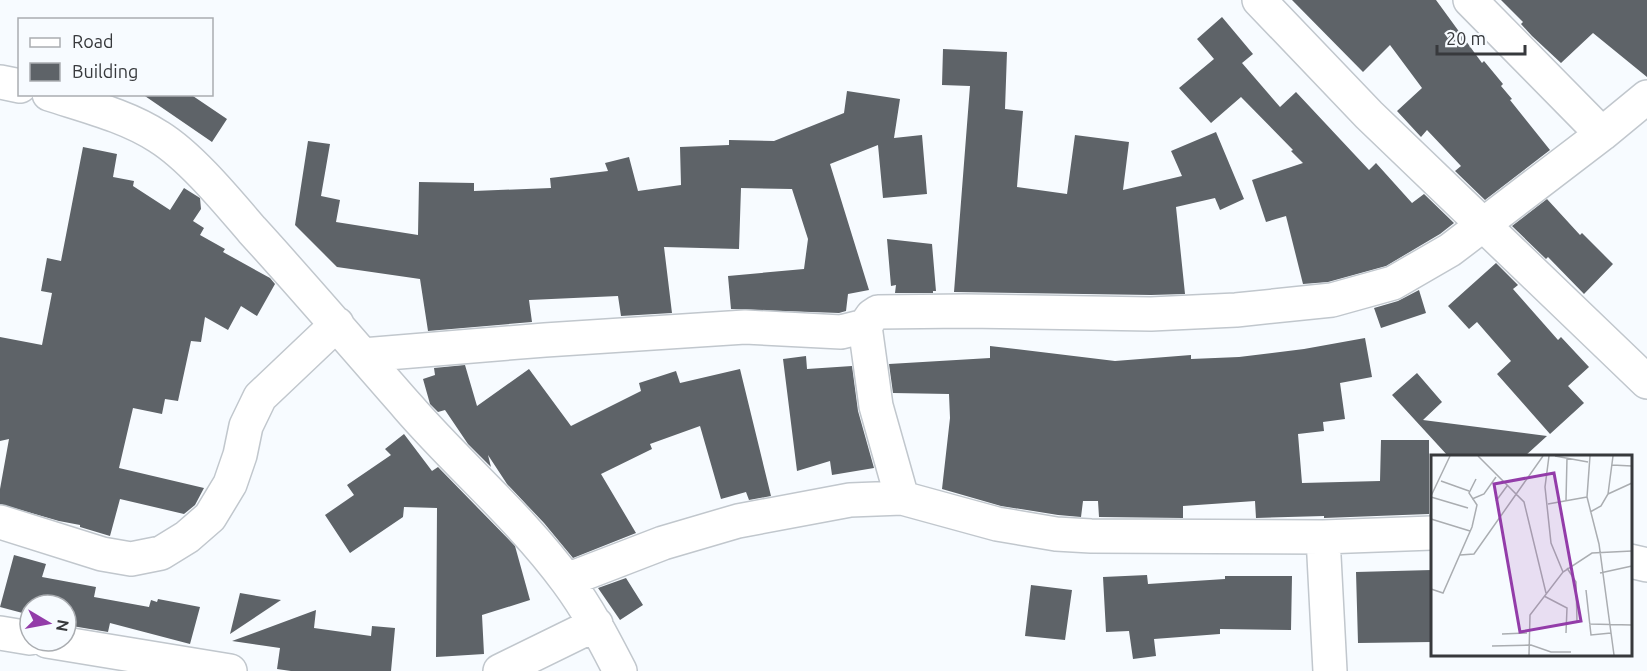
<svg xmlns="http://www.w3.org/2000/svg" width="1647" height="671" viewBox="0 0 1647 671" font-family="Ubuntu,sans-serif">
<style>
.building{fill:#5e6368}
.lines{fill:none;stroke-linecap:round;stroke-linejoin:round}
.minor-casing{stroke:#c1c7cd;stroke-width:36}
.minor{stroke:#fff;stroke-width:33}
.inset-road{fill:none;stroke:#aaadb1;stroke-width:1.5}
.view{fill:#933ca9;fill-opacity:0.15;stroke:#933ca9;stroke-width:3}
.inset-edge{fill:none;stroke:#37393c;stroke-width:3}
</style>
<rect width="100%" height="100%" fill="#f7fbff"/>
<path class="building" d="M1292,0H1436L1482,63L1484,61L1503,84L1501,86L1512,99L1510,100L1550,150L1485,200L1455,171L1461,166L1427,130L1421,137L1397,111L1422,88L1390,45L1363,72Z
M1501,0H1647V77L1593,33L1561,63L1532,36L1521,24L1523,22Z
M1222,17L1253,54L1242,63L1280,107L1296,92L1369,170L1376,163L1412,203L1424,194L1454,223L1440,234L1386,266L1328,282L1303,284L1286,216L1266,222L1252,180L1303,163L1291,151L1293,150L1241,97L1211,123L1179,88L1214,59L1197,39Z
M943,49L1007,52L1005,109L1023,111L1017,187L1067,194L1075,135L1129,142L1123,190L1182,176L1171,151L1216,132L1244,199L1220,210L1215,198L1176,207L1185,294L1151,295L954,292L970,86L942,85Z
M847,91L900,99L894,138L922,135L927,194L883,198L878,145L830,164L869,290L848,294L846,311L839,313L731,309L728,276L804,269L808,239L792,189L741,188L739,249L664,247L672,313L621,316L618,296L529,300L532,322L428,331L420,279L337,267L295,225L308,141L330,144L321,196L340,200L336,222L418,235L419,182L474,183V191L551,188L550,178L608,171L605,163L629,157L638,191L681,185L680,147L729,145V140L774,141L844,113Z
M142,94H190L227,119L212,142Z
M83,147L117,154L113,177L134,181L133,186L170,210L184,188L200,198L201,209L193,221L204,228L200,235L225,249L223,252L270,278L275,284L257,316L241,306L228,330L205,317L201,342L191,341L178,401L165,399L162,414L133,408L119,468L204,488L195,505L184,514L120,499L110,536L80,527V525L59,521L0,504V489L9,439L0,441V337L42,345L52,293L41,291L47,258L61,261Z
M1547,199L1580,235L1582,233L1613,264L1584,294L1548,257L1546,259L1512,226Z
M887,239L932,244L936,291H933V293H895L896,285L891,286Z
M1496,263L1518,285L1513,289L1558,340L1561,337L1589,367L1568,386L1584,403L1550,434L1497,374L1511,361L1477,322L1469,329L1448,306Z
M1419,290L1426,313L1381,328L1374,308L1398,301Z
M1365,338L1372,377L1340,383L1345,419L1323,422L1324,431L1298,434L1302,483L1380,481L1381,440H1429V514L1324,518V516L1256,518L1255,501L1183,506V518L1099,517L1098,501H1083L1081,517L1058,515L1001,506L942,489L950,418L949,394L893,393L889,364L990,358V346L1115,361L1191,355V359L1239,357L1304,349Z
M806,356L807,369L852,366L858,411L874,468L832,475L830,461L797,471L783,359Z
M465,365L477,406L529,369L571,426L641,391L639,383L676,371L680,383L740,369L771,496L749,500L746,492L721,499L700,426L650,444L652,449L601,474L636,533L573,558L544,523L507,484L488,455L491,467L468,444L445,410L438,412L430,404L423,379L435,375L434,368Z
M1417,373L1442,402L1423,420L1547,436L1525,456H1448L1392,395Z
M404,434L432,471L438,467L515,546L530,600L482,615L484,654L436,657L437,508L404,507L403,517L350,553L325,515L354,495L347,485L391,455L385,449Z
M14,555L46,564L42,577L96,587L94,597L149,607L151,600L157,602L158,599L200,607L190,644L110,623L108,632L66,625V605H30V615L0,607Z
M1432,570V642L1358,643L1356,572Z
M1147,575L1148,584L1225,579V576H1292L1291,630L1220,629V634L1154,639L1156,656L1133,659L1129,631L1106,632L1103,577Z
M626,578L643,605L620,620L598,588Z
M1031,585L1072,590L1065,640L1025,636Z
M240,593L281,600L230,634Z
M316,610L314,628L371,636L372,626L395,628L391,671H291L277,669L280,648L232,641Z"/>
<g class="lines">
<defs>
<path id="minor" d="M1259,0L1369,115L1647,382
M1470,0L1602,134
M0,82L20,86
M49,94C86,106 127,116 159,137C191,157 227,201 252,230C305,288 356,348 408,407C459,466 521,518 567,581C588,609 604,640 620,671
M865,326L876,406L902,498
M363,355L545,340L745,327L841,332L865,326L872,316L878,312L965,311L1151,314L1236,310L1332,300L1393,283L1450,250L1602,134L1647,97
M0,522L102,554L131,559L161,553L187,537L210,517L230,484L240,455L246,426L260,397L337,324
M1323,537L1330,671
M1630,561L1647,565
M567,580L663,543L738,521L850,500L902,498L997,524L1056,534L1091,536L1323,537L1432,533
M0,633L30,638
M47,641L230,671
M500,671L596,624"/>
</defs>
<use href="#minor" class="minor-casing"/>
<use href="#minor" class="minor"/>
</g>
<g transform="translate(1431 455)">
<rect width="201" height="201" fill="#f7fbff"/>
<path class="inset-road" d="M47,1L93,47L115,138M118,1L114,32L120,88L132,117M124,1L157,7M159,1L156,42L168,89L183,200M181,10L201,11M10,26L38,36M177,39L201,28M0,41L19,1M0,42L37,53M41,44L53,39L65,22M135,45L136,3M65,46L76,31M117,49L156,42M159,57L170,51L177,39L182,1M0,64L39,76M29,100L43,99L112,1M136,113L145,127L146,167M169,118L201,111M0,134L12,138L41,72L46,50L38,38L45,24M155,135L160,180L180,178M113,141L136,153L135,178M158,169L201,170M71,179L96,178M61,191L100,190L120,197H140M98,200L99,160L132,117L161,98L201,96"/>
<path class="view" d="M123,18L150,166L89,177L63,29Z"/>
<rect width="201" height="201" class="inset-edge"/>
</g>
<rect x="18" y="18" width="195" height="78" fill="#f7fbff" stroke="#aaadb1" stroke-width="1.5"/>
<rect x="30" y="38" width="30" height="9" fill="#ffffff" stroke="#aaadb1" stroke-width="1.5"/>
<text x="72" y="48" font-size="18" fill="#37393c">Road</text>
<rect x="30" y="63" width="30" height="18" fill="#5e6368" stroke="#aaadb1" stroke-width="1.5"/>
<text x="72" y="78" font-size="18" fill="#37393c">Building</text>
<g transform="translate(48 623) rotate(100)"><circle r="28" fill="#f7fbff" stroke="#aaadb1" stroke-width="1.5"/>
<path d="M0-4.5L10 22L0 15L-10 22Z" fill="#933ca9"/>
<text y="-9" font-size="16" font-weight="bold" text-anchor="middle" fill="#37393c">N</text>
</g>
<path d="M1437 45v9h88v-9" fill="none" stroke="#37393c" stroke-width="3"/>
<text x="1446" y="45" font-size="18" fill="#37393c" stroke="#f7fbff" stroke-width="4.5" paint-order="stroke">20 m</text>
</svg>
